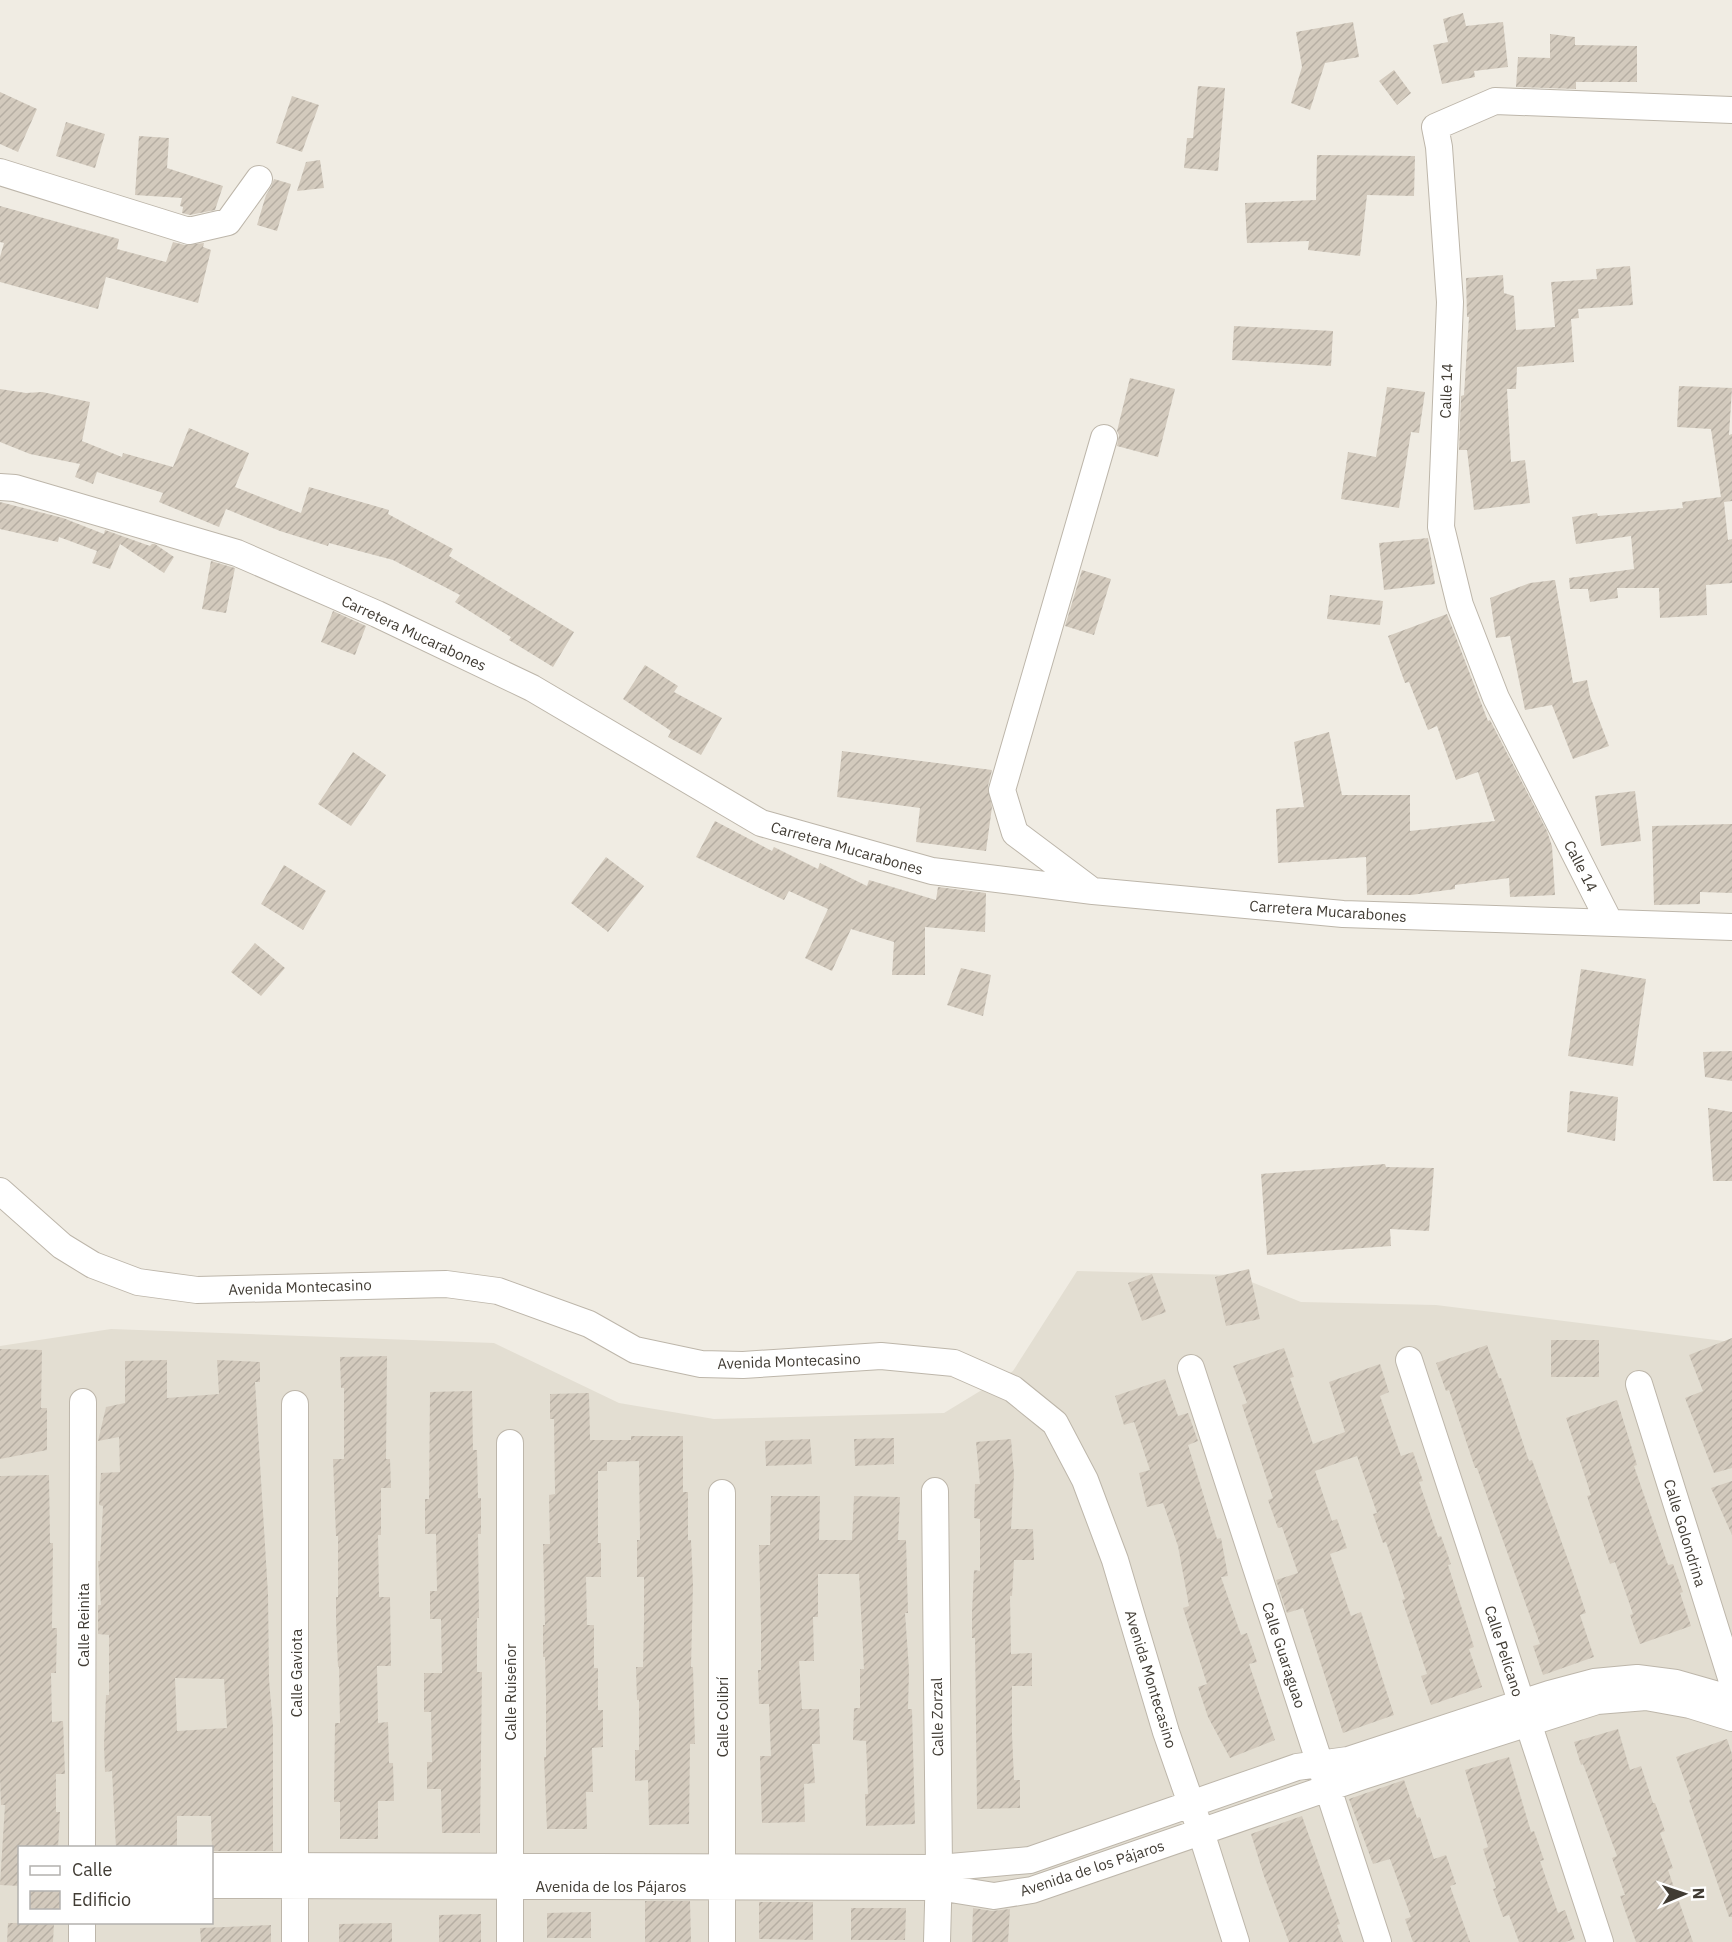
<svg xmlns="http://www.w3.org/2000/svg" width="1732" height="1942" viewBox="0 0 1732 1942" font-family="'IBM Plex Sans',sans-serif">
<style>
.residential{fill:#e3ded2;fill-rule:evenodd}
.building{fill:url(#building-hatch);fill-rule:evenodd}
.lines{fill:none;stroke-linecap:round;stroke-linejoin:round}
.minor-casing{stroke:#bdb6aa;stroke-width:28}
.minor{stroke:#fff;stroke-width:26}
.labels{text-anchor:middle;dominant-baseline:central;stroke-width:6;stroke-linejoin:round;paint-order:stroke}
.street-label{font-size:15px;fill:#413c34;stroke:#fff}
</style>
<defs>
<pattern id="building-hatch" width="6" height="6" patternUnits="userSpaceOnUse" patternTransform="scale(1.5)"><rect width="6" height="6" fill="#d3cabd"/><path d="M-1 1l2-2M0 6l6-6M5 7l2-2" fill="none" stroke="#b6aea3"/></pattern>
</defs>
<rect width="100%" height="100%" fill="#f0ece3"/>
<path class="residential" d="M1077,1271L1234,1275L1301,1302L1436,1305L1732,1342V1942H0V1346L111,1329L494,1343L619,1403L714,1419L944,1413L1013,1371ZM20,1848H212V1922H20Z"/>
<path class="building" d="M1463,13L1466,26L1503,22L1508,67L1474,71L1475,77L1442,84L1433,45L1448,42L1443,19Z
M1353,22L1359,57L1325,63L1310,110L1291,103L1302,67L1296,32Z
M1550,34L1575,37V45L1637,46V82H1576V89L1516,87L1518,57L1550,58Z
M1394,70L1411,93L1397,105L1379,81Z
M1198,86L1225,88L1218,171L1184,168L1187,138H1193Z
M0,92L37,109L18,152L0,144Z
M292,96L319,105L302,152L276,143Z
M66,122L105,134L95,168L56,156Z
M139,136L169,138L167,168L223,186L215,210L190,215L182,213L183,207L180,206L182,198L135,195Z
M1317,155L1415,156L1414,196L1367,195L1360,256L1308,250L1309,241L1247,243L1245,203L1316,200Z
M320,160L324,188L297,191L306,162Z
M274,179L291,184L277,231L257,225L266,195L271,187Z
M0,206L119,239L117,249L166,262L173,242L185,245L204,243L203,247L211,250L198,303L106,277L98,309L0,282V257L4,243L0,242Z
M1630,266L1633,305L1578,309L1579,318L1571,319L1574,362L1517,367L1516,389H1507L1511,462L1525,460L1530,503L1474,510L1467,450H1459L1461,396L1464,395L1469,317H1467L1466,278L1503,275L1504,293L1514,296L1516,330L1555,327L1551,282L1597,279L1596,269Z
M1234,326L1333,331L1331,366L1232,360Z
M1130,378L1175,389L1158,457L1117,446L1119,435L1117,431Z
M1679,386L1732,388L1729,435L1732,434V501L1724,502L1728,540L1732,539V583L1706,585L1707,615L1660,618L1659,588H1617L1618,598L1590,602L1588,589H1570L1569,578L1634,569L1631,536L1576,544L1572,517L1597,513L1598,516L1683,508L1682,502L1721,497L1711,429L1677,427Z
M1387,387L1425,392L1419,433L1411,432L1399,508L1341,499L1348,452L1376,457Z
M0,389L26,393L42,392L90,402L82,441L122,457L123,453L173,467L189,428L249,453L235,487L301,513L309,487L389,510L388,514L453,549L449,556L574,632L553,667L509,640L511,637L455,602L460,595L393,560L329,543L328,546L280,531L226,509L219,527L159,502L163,493L97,472L93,484L75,477L80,464L30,454L0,442Z
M0,502L63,518L104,534L105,530L150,546L152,544H155L174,557L164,573L120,544L110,569L92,563L97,551L59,537L58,542L0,529Z
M1428,538L1435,584L1384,590L1379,543Z
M211,561L235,568L226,613L202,609Z
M1082,570L1111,579L1094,635L1065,626Z
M1555,580L1573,683L1587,680L1590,696L1609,746L1573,759L1552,705L1525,710L1510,636L1496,638L1490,598L1530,583Z
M1330,595L1383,601L1380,625L1327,619Z
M333,611L366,626L355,655L321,642Z
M1447,614L1488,721L1490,720L1547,831L1552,846L1555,895L1510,897L1509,878L1455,885V889L1411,895H1367L1366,857L1278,863L1276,809L1304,807L1294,742L1329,732L1342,795H1410V831L1495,821L1478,772L1456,780L1437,726L1428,730L1409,682L1405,683L1388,636Z
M645,665L678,686L674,692L722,718L701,755L668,737L671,731L623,699Z
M842,751L992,770L988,786L992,807L986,851L916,842L920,808L837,797Z
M353,752L386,775L351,826L318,804Z
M1635,791L1641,841L1601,846L1595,796Z
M715,821L772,851L774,847L818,869L820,863L867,886L869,880L936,900L938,887L986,893L985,932L925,927V975H892L894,942L851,929L832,971L805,958L828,909L789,891L784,900L696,857Z
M1732,824V893L1700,892V904L1654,905L1652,826Z
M606,857L644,886L608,932L571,903Z
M284,865L326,891L303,930L261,904Z
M255,943L285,968L261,996L231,972Z
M961,968L991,975L983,1016L947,1005Z
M1581,969L1646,979L1633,1066L1568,1056Z
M1732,1051V1081L1705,1077L1703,1052Z
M1570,1091L1618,1097L1615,1141L1567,1132Z
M1708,1108L1732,1112V1181H1713Z
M1385,1164L1386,1167L1434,1168L1429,1231L1390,1229L1391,1246L1267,1255L1261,1174Z
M1249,1269L1260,1319L1226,1326L1215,1277Z
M1152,1274L1166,1312L1142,1321L1128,1283Z
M1732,1338V1468L1714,1473L1685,1398L1703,1391L1689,1355Z
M1551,1340H1599V1377H1551Z
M1487,1345L1499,1378H1501L1529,1461L1532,1460L1572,1571L1586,1613L1580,1615L1594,1657L1543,1675L1533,1646L1540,1644L1525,1602L1477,1468H1475L1449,1390L1446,1391L1436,1363Z
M1284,1348L1294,1377L1290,1378L1313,1444L1345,1432L1329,1382L1380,1364L1389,1392L1380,1396L1401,1456L1413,1452L1423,1481L1419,1482L1438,1537L1441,1536L1451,1564L1448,1565L1474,1647L1469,1649L1482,1687L1431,1705L1421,1676L1427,1674L1402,1600L1405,1599L1386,1542L1383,1543L1373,1514L1377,1513L1357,1456L1315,1471L1332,1521L1337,1519L1347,1548L1330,1554L1351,1616L1361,1612L1394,1715L1343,1733L1303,1608L1287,1613L1276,1580L1298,1573L1282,1527L1278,1528L1268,1500L1273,1498L1242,1405L1247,1403L1233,1366Z
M0,1349L42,1350L41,1408H47V1450L0,1459Z
M387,1356L386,1459H390L391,1488H381V1535H378L379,1597H390L391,1666H377L378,1723L388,1722L389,1763H393L394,1801H378V1839H340V1802H334L335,1723H340L339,1667H338L336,1619V1597H338V1536H336L333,1459H344V1388H341L340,1357Z
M167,1360V1398L219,1394L217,1360L260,1362V1382H255L268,1594L269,1680L273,1726V1851H212L211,1816H177V1848H116L112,1771L105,1772L104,1745L106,1695H109V1635L98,1634V1605H101L98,1561H100L103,1506L99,1505L101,1473L120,1472L119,1437L98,1441L106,1407L125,1403V1361ZM175,1678L224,1679L227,1728L177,1731Z
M1165,1379L1178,1416L1188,1413L1198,1441L1188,1445L1217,1539L1221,1538L1228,1576L1221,1577L1241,1635L1247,1633L1257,1662L1249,1664L1275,1740L1230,1758L1208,1717L1198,1687L1207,1684L1183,1608L1189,1606L1178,1546L1163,1503L1147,1507L1139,1473L1150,1470L1134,1422L1124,1425L1115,1396Z
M472,1391L473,1450H477L478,1498H481V1534H478L479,1618H477V1672H482L480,1833H442L441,1789H427V1762H432L431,1712H424V1673H442L441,1619H430V1591H437L436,1534H425V1499H429L430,1392Z
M589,1393L590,1440H631V1436H683V1492H688V1540H691L693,1585L691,1667H693L695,1744H690L689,1824L649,1825L648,1780L635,1781V1750H639V1700H637L636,1667H643L644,1623V1577H637V1540H640L639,1461L607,1462V1471H598V1543H601V1577H586L587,1625H594V1668H598V1710H603V1747L592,1748L593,1792H586L587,1829H547L544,1757H546V1694L545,1657H543V1625H545L543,1544H550L549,1495L555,1494L554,1419H550V1394Z
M1617,1400L1637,1465L1634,1466L1668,1565L1673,1564L1683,1592L1680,1593L1691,1626L1640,1644L1630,1615L1633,1614L1615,1562L1610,1564L1587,1496L1591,1495L1566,1418Z
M894,1438V1464L855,1466L854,1439Z
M810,1439L812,1464L766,1466L765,1441Z
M1011,1439L1014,1474L1011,1529H1033L1034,1560H1014L1012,1596H1010L1011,1654L1032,1653V1686H1012V1734L1014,1780H1020V1808L977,1809L975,1638H972V1612L974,1570L980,1571V1519L974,1518L975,1484H980L976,1442Z
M49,1475L50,1543H53L52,1628H57L56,1673H51L52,1722L63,1721L65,1774H56V1812H60L58,1848H20V1886L0,1885L5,1805H1L0,1776V1476Z
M1732,1481V1535L1711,1488Z
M771,1496H820L819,1540H852L854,1496L900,1497L898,1540H906L908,1613H905L909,1670L908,1709H912L915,1824L866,1826L865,1794H868L866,1741L853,1740L854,1708H860V1669H864L859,1574H818V1617H813L814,1661H799L802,1709H819L820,1744H812L815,1783L804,1784L805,1822L762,1823L760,1756H771L769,1704H759L758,1670H761V1628L759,1545H770Z
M1618,1729L1630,1770L1641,1766L1653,1803H1655L1665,1831L1660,1833L1673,1868L1668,1870L1693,1942H1636L1630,1925L1620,1896L1625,1895L1612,1858L1617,1856L1583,1764L1581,1765L1574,1742Z
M1727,1739L1732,1754V1917H1729L1689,1800L1691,1799L1676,1757Z
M1509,1757L1531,1832L1534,1831L1544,1860L1540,1861L1558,1913L1565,1910L1575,1939L1565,1942H1519L1509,1915L1503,1917L1493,1889L1496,1888L1483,1849L1488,1847L1465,1770Z
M1404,1780L1417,1818L1420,1817L1434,1859L1446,1855L1456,1884L1450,1886L1470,1942H1413L1405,1919L1411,1917L1390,1859L1373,1864L1349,1799Z
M1302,1816L1340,1924L1337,1925L1343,1942H1289L1264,1876L1251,1834Z
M645,1901H690L691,1942H645Z
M759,1902H813V1940L759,1939Z
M851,1908H906L905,1940H851Z
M973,1908L992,1911L1010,1909L1008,1942H972Z
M591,1912V1938H547V1913Z
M481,1914V1942H439V1915Z
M8,1923H54L53,1942H7Z
M392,1923V1942H339V1924Z
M271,1925V1942H201L200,1928Z"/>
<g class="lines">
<defs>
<path id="minor" d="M0,172L189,231L228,222L259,179
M0,487L15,488L237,553L377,614L532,688L761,823L932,871L1093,891L1343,914L1732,927
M1091,890L1015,833L1002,790L1104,438
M1610,923L1496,698L1460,605L1441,527L1450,302L1439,147L1435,127L1495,101L1732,110
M0,1191L62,1246L93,1265L138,1282L197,1290L446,1284L498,1291L589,1324L635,1350L701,1364L743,1365L881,1356L954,1363L1013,1389L1055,1423L1085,1480L1115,1560L1166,1732L1201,1832L1236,1942
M1409,1360L1600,1942
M1191,1368L1378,1942
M1639,1384L1732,1681
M510,1443V1942
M935,1491L939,1868L937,1942
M82,1848L83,1402
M212,1866L939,1868L1030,1860L1297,1767L1348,1760L1549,1694L1594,1682L1637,1678L1676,1683L1725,1697
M212,1885L938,1887L994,1896L1032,1890L1363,1776L1597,1701L1646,1697L1690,1705L1732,1718
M82,1942V1922
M295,1942V1404
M722,1942V1493"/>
</defs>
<use href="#minor" class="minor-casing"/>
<use href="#minor" class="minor"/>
</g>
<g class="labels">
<g class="street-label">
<text transform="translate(1446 391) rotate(-88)">Calle 14</text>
<text transform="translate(414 633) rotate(25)">Carretera Mucarabones</text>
<text transform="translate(847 848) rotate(16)">Carretera Mucarabones</text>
<text transform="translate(1581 866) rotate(63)">Calle 14</text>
<text transform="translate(1328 911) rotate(4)">Carretera Mucarabones</text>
<text transform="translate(300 1287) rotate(-2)">Avenida Montecasino</text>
<text transform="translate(789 1361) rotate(-2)">Avenida Montecasino</text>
<text transform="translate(1685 1533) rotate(73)">Calle Golondrina</text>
<text transform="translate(83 1625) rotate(-90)">Calle Reinita</text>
<text transform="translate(1504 1651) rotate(72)">Calle Pelícano</text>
<text transform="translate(1284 1655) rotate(72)">Calle Guaraguao</text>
<text transform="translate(296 1673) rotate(-90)">Calle Gaviota</text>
<text transform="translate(1151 1679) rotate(73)">Avenida Montecasino</text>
<text transform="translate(510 1692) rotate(-90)">Calle Ruiseñor</text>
<text transform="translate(722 1717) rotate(-90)">Calle Colibrí</text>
<text transform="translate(937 1717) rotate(-91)">Calle Zorzal</text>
<text transform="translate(1092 1868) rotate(-18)">Avenida de los Pájaros</text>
<text x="611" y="1886">Avenida de los Pájaros</text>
</g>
</g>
<rect x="18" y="1846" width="195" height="78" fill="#ffffff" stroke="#b3b1ae" stroke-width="1.5"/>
<rect x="30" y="1866" width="30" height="9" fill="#ffffff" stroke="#b3b1ae" stroke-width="1.5"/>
<text x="72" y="1876" font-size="18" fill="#413c34">Calle</text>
<rect x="30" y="1891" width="30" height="18" fill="url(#building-hatch)" stroke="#b3b1ae" stroke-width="1.5"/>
<text x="72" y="1906" font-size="18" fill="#413c34">Edificio</text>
<g transform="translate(1684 1894) rotate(88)" stroke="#ffffff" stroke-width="4.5" paint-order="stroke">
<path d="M0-4.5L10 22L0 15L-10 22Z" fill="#413c34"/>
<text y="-9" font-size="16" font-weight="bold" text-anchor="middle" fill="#413c34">N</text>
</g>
</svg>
